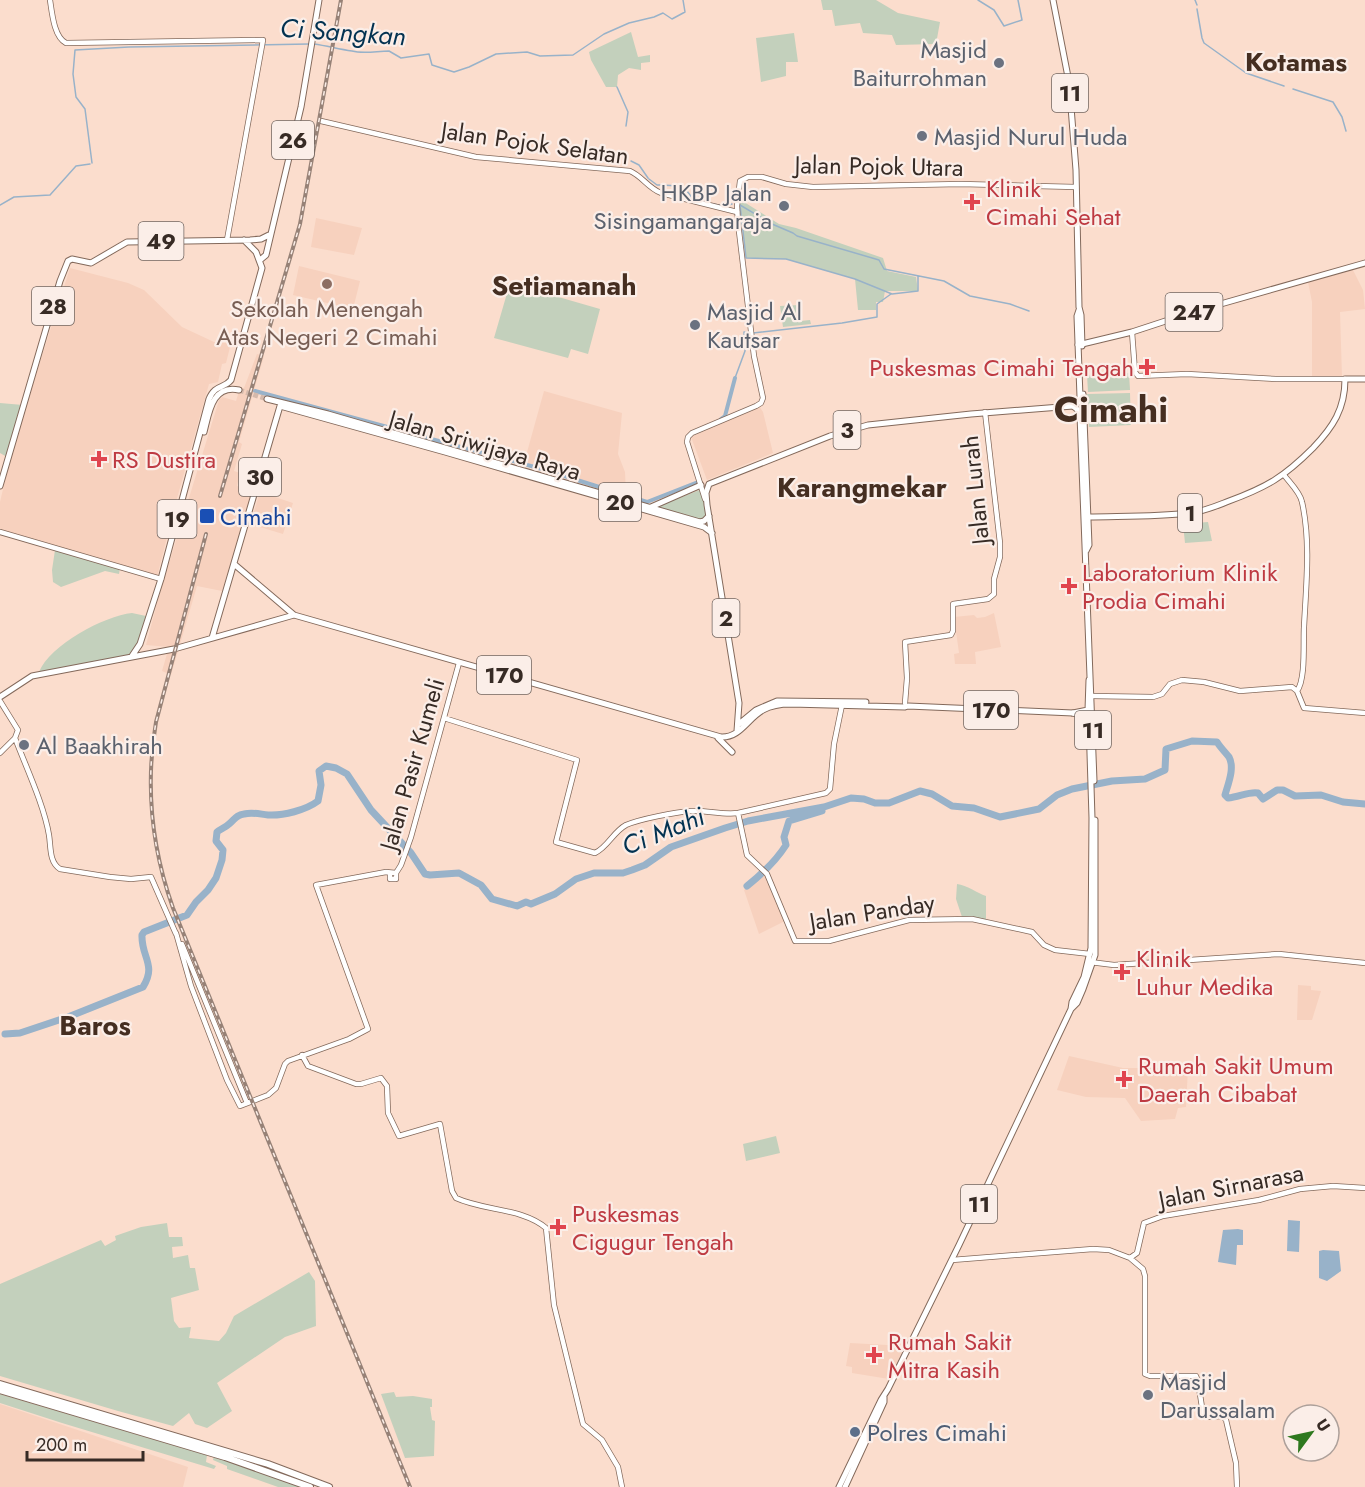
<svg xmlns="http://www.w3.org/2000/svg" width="1365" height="1487" viewBox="0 0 1365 1487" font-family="Jost,sans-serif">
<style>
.built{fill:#f7d1be}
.green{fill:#c3d0bc}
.water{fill:#98b2c9}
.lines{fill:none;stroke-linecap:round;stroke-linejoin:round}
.stream{stroke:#98b2c9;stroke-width:1.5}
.canal{stroke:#98b2c9;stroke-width:4}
.river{stroke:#98b2c9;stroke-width:7}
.primary-tunnel{stroke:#d4b9ab;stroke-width:5;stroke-dasharray:5 2.5;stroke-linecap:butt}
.tertiary-casing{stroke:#83695b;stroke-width:6}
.secondary-casing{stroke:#83695b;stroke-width:6}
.primary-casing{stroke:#83695b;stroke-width:7}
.trunk-casing{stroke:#83695b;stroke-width:7}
.motorway-casing{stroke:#83695b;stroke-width:8}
.tertiary{stroke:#fff;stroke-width:4.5}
.secondary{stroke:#fff;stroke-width:4.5}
.primary{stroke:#fff;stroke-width:5}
.trunk{stroke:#fff;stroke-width:5}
.motorway{stroke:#fff;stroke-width:6}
.rail-casing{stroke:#978277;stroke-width:4}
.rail{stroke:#fbeee8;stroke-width:1.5;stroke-dasharray:4.5;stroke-linecap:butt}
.worship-dot{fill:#6b7280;stroke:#fbeee8;stroke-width:2}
.health-dot{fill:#e0444e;stroke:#fbeee8;stroke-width:2}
.education-dot{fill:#8d6e63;stroke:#fbeee8;stroke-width:2}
.transit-dot{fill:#1a4fb4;stroke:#fbeee8;stroke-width:2}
.service-dot{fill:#5c6f8a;stroke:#fbeee8;stroke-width:2}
.labels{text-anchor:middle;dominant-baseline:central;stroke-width:4.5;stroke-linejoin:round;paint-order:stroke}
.shield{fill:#fbeee8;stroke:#726660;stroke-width:1.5}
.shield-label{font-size:22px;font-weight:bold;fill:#372b25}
.worship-label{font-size:24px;fill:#5b616d;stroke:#fbeee8;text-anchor:start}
.street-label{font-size:24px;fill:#372b25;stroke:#fbeee8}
.health-label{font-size:24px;fill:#be3a42;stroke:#fbeee8;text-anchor:start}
.education-label{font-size:24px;fill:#785e54;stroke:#fbeee8}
.transit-label{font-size:24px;fill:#164399;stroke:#fbeee8;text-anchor:start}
.service-label{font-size:24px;fill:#4e5e75;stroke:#fbeee8;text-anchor:start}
.water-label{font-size:26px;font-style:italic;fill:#023251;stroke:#fbeee8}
.neighbourhood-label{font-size:26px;font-weight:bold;fill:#452e21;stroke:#fbeee8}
.quarter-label{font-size:27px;font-weight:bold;fill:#452e21;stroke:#fbeee8}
.town-label{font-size:36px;font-weight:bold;fill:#452e21;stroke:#fbeee8}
</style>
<rect width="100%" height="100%" fill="#fbddcd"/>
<path class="built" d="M316,218L362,228L354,255L311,247Z
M299,266L360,281L353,309L293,295Z
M70,268L128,283L144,290L182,327L214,342L231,343L226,363L222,364L218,382L209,384L176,502L157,577L0,531V502L20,417L33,384Z
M1353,270L1363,290L1365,309L1340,312L1342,377H1312V302L1308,282Z
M257,354L264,356L239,442L242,444L234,471L240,473L237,486L254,491L222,591L197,586L171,675L162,671L169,647L146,645L159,596L219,400L222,397L236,401L240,388H244Z
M544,391L622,413L618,454L625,472L626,493L524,463Z
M759,406L763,412L773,453L707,480L691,437Z
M260,492L293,503L283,534L250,524Z
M994,613L1001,647L975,652L976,664H955L954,654L959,653L954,617L974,615L977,618L985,617Z
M764,873L785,921L759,934L744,890Z
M1298,985L1311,986V990L1321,991L1312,1020H1297Z
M1069,1056L1123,1068H1188L1186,1107L1178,1108L1175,1119L1141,1121L1125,1098L1086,1097L1057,1090Z
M850,1343L887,1345L904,1348L889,1379L852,1373V1367L846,1366Z
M0,1404L188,1467L183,1487H0Z"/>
<path class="green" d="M821,0H876L898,13L940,22L936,44L896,45L892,35L863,33L860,23L835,26L832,10H823Z
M631,32L638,57L650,55V62L641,63V70L629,68L618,75L617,87H606L591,60L589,52Z
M794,33L798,62H786V76L761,82L756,38Z
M739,202H744L779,224L796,228L883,258L887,271L916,277L918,291H885L883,302H876V310H858L855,279L786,259L746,258Z
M510,283L600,309L588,354L571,349L568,358L494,338Z
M799,305L801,321L810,320L811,324L783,327L780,306Z
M1129,373L1130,390L1088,392L1087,375Z
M1130,393L1131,425L1089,427L1087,394Z
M0,403L23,405L7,457L0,453Z
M702,489L704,498L707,523L657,507Z
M1208,522L1212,541L1185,543L1183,524Z
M55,550L120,568L119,574L105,571L61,587L53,582L52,570Z
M132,613L146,616L135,651L127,655L39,672C50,645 104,616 132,613Z
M957,884C967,885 977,893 986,896V920L962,917L956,899Z
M776,1136L780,1153L746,1161L743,1144Z
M167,1223L169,1237H182L183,1246L172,1247L173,1258L188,1255L190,1268H195L199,1290L171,1298L174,1321L179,1328L191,1327L189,1338L219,1341L226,1333L234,1316L309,1272L315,1281L316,1326L285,1337L217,1383L232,1411L207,1428L195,1424L189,1413L173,1426L118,1411L0,1376V1284L101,1240L105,1246L116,1240L115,1236L141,1227Z
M394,1392L396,1397L413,1396L432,1399V1407H430L432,1420L435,1421L434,1456L405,1458L381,1394Z
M0,1394L207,1455L206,1462L216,1466L214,1469L62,1423L0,1403Z
M214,1456L303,1487H278L227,1469V1466L213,1460Z"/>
<path class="water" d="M1288,1220L1300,1221L1299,1252L1287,1251Z
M1238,1229L1243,1230V1245H1237L1236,1265L1218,1262L1223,1230Z
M1323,1250L1339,1251L1341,1271L1327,1281L1319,1278V1251Z"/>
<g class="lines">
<path class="stream" d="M978,0L994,10L1004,26L1022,20L1018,0
M1195,0L1197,5
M1197,9L1202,38L1204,43L1246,73L1284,86
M314,44C328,46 338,49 352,51C364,54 377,51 389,51L401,58L429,54L432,65L454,72L469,67L496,54L527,52L540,56L573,55L604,34L629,23L654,17L663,13L672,19L685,12L683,0
M617,87L628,112L626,126
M1293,89L1333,102L1342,117L1346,131
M631,161L639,165L648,178
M92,163L85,109L76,97L73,74L75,50L129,47L309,44
M649,179L657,185C669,185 687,184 692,199H696
M713,204L725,206L732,204
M0,205L14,197L50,195L76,166L90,164
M740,205L772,224L793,233L797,236L879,260L884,269L944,281L970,296L1010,304L1029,311
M740,205L746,258L786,259L855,279L892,294L918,291V276
M753,333L842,323L877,317V304L891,294
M735,378L745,351L744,332L748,333"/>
<path class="canal" d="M255,391L542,469L647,502L698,482
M721,419L725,416L735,378"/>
<path class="river" d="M747,886C762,874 776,861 786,845L784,837L789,821L822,811
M5,1034L20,1033L68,1017L143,987C157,965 141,957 142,935L144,932L187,915L196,902L208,890L216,878L222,860L223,850L216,841L217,832C221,829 226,827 229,824C235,819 236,815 244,814C253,812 259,814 268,815C283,816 306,810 318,801L321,785L319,771L326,766L336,768L347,774L371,810L411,853L425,874L430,875L459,873L481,885L492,899L517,906L526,902L531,904L555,894L576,879L594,873H623L632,870L645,865L671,847L725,828L748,821L824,807L851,798L864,799L875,803H889L920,791L932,794L952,806L974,808L1000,817L1039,809L1057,795L1072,789L1112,781L1145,779L1165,770L1166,749L1192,741L1217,742C1220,747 1225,752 1229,757C1235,768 1228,784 1225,795L1228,798C1239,797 1250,791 1258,793L1263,799L1277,790H1283L1295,796L1321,795L1343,802L1365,804"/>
<path class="primary-tunnel" d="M239,390L267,399"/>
<defs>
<path id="tertiary" d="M321,121L476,157L630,171C642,176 648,188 661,193L737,212
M0,701L18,730L15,738L0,753
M444,718L577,760L556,842L595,853C608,847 613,832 626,825C640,819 676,812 691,811C707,810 722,815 738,813L826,793L830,789L834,744L842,705
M15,738C26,767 44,805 49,835C51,847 49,862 60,869L110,877L131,879L151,877L176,934
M738,813L747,855L767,874L795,941H829L909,920L972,919L1032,932L1044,945L1055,950L1090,954
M396,873L401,865L411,837L459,663
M176,933L191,986L227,1080L240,1106L268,1095L276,1088L285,1064L288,1061L349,1039L368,1029L316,885L386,872L396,873V879H390V873
M182,944L247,1103
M302,1055L308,1066L356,1084H361L381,1078L387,1086L388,1113L399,1136L440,1124L452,1191L456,1198C484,1211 523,1208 546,1228L554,1305L583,1424L602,1440L618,1467L622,1487
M1130,1258L1137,1253L1144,1223L1163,1216L1259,1200L1300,1189L1333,1186L1365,1188
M952,1260L1093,1249L1109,1250L1130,1258L1143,1269L1145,1276V1374L1150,1376H1196L1198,1381L1203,1414L1209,1417L1222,1416L1226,1420L1236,1463L1237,1487"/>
<path id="secondary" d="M50,0C52,13 54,37 66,43L263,40L227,240
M1132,332L1135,372L1138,376L1187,374L1276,379H1345
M1284,475C1290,483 1300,492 1302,502C1311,542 1306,587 1304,627C1303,642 1306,679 1297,691
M705,499L687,442L688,437L692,433L756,406L761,403L763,398L754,356L738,223L737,206L740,181L748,177H762L786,184L813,187L961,184L1076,187
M0,532L161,579
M1092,696L1153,697L1162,694L1170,684L1182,680L1204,682L1240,691L1292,687L1297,691L1304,708L1365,713
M905,703L907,678L905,642L951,635L953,631V604L988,599L994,594V579L1000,557V543L985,412
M1090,962L1114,965L1279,954L1365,963"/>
<path id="primary" d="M260,260L266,255L301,107L319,0
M1078,345L1132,332L1196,311L1365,263
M267,399L328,414L700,522L704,521L709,516
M204,432C209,413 212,384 239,390
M0,486L60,281L68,261L72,259L91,263L127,242L250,240L261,239L269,235
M651,507L701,485
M1088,517C1121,516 1156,517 1189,513C1203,512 1216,506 1229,501C1267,487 1284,477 1313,448C1333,427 1345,409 1345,379H1365
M234,564L294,615
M212,638L280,406L445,452L704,527L712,533
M132,656L140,644L161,579L209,399C215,384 224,389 231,380L262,268L256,252L244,240
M0,697L32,676L174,649L294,615L721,737C740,738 747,719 763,710C772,705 781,704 791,704L905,707L908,706L1073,713
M739,724L756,710L777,701L866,702
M737,731L739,703L707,505L706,493L709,484L830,436L868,425L971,414L1073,406
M718,738L732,752"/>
<path id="trunk" d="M1053,0L1069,82L1076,170L1079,307L1081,315L1082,346
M1079,310L1077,316L1080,397L1079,402L1073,406L1078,410L1080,415L1094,781
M1083,394L1089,545L1086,551
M1073,713L1088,710L1089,680
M1071,1009L1077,1003L1083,989L1095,955V820
M839,1487L881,1400L888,1389L959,1245L1071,1009L1072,1002L1084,977L1091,948L1092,818L1089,721L1086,717L1073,713
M845,1487L884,1402V1397"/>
<path id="motorway" d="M0,1384L268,1464L329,1487
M0,1390L225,1457L310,1487"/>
</defs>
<use href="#tertiary" class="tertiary-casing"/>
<use href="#secondary" class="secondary-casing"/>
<use href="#primary" class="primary-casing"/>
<use href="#trunk" class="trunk-casing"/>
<use href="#motorway" class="motorway-casing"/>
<use href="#tertiary" class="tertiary"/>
<use href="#secondary" class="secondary"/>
<use href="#primary" class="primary"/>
<use href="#trunk" class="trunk"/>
<use href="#motorway" class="motorway"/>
<defs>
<path id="rail" d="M220,496L300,224L341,0
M206,534L156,722C145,786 151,846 173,908L410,1487"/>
</defs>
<use href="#rail" class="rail-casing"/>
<use href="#rail" class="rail"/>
</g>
<g class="worship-dot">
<circle cx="999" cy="63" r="6"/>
<circle cx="922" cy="136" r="6"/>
<circle cx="784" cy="206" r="6"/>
<circle cx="695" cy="325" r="6"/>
<circle cx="24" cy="745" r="6"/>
<circle cx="1148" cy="1395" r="6"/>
</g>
<g class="health-dot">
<path d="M969 193h6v6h6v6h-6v6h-6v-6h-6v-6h6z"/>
<path d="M1144 358h6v6h6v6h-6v6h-6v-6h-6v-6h6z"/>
<path d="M96 450h6v6h6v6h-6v6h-6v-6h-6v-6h6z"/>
<path d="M1066 577h6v6h6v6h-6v6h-6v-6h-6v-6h6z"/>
<path d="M1119 963h6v6h6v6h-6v6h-6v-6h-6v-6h6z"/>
<path d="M1121 1070h6v6h6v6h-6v6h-6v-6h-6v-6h6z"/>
<path d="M555 1218h6v6h6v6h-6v6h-6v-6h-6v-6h6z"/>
<path d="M871 1346h6v6h6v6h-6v6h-6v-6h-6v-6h6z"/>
</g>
<circle class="education-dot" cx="327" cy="284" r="6"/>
<rect class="transit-dot" x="199" y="508" width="16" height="16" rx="3"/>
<circle class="service-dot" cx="855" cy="1432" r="6"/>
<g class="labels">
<g class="shield">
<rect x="1052" y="74" width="36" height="38" rx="4.5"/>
<rect x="272" y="121" width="42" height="38" rx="4.5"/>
<rect x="138.5" y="222" width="45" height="38" rx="4.5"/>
<rect x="32" y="287" width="42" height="38" rx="4.5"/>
<rect x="1165.5" y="293" width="57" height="38" rx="4.5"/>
<rect x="833.5" y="411" width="27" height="38" rx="4.5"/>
<rect x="239" y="458" width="42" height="38" rx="4.5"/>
<rect x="599" y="483" width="42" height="38" rx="4.5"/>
<rect x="1178" y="494" width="24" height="38" rx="4.5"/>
<rect x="157.5" y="500" width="39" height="38" rx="4.5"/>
<rect x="712.5" y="599" width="27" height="38" rx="4.5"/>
<rect x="477" y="656" width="54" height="38" rx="4.5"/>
<rect x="964" y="691" width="54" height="38" rx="4.5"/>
<rect x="1075" y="711" width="36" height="38" rx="4.5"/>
<rect x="961" y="1185" width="36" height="38" rx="4.5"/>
</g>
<g class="shield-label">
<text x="1070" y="93">11</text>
<text x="293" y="140">26</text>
<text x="161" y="241">49</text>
<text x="53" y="306">28</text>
<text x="1194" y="312">247</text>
<text x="847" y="430">3</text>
<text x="260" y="477">30</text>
<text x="620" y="502">20</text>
<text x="1190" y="513">1</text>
<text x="177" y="519">19</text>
<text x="726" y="618">2</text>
<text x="504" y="675">170</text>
<text x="991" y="710">170</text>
<text x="1093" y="730">11</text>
<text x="979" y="1204">11</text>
</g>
<g class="worship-label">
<text x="987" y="49" text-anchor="end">Masjid<tspan x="987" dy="28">Baiturrohman</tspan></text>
<text x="934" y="136">Masjid Nurul Huda</text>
<text x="772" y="192" text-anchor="end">HKBP Jalan<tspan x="772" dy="28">Sisingamangaraja</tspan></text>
<text x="707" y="311">Masjid Al<tspan x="707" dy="28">Kautsar</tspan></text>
<text x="36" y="745">Al Baakhirah</text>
<text x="1160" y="1381">Masjid<tspan x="1160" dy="28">Darussalam</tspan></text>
</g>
<g class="street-label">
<text transform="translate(535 143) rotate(8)">Jalan Pojok Selatan</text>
<text transform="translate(879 166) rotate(1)">Jalan Pojok Utara</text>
<text transform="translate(485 445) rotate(16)">Jalan Sriwijaya Raya</text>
<text transform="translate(975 490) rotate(-96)">Jalan Lurah</text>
<text transform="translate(412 764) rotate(-74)">Jalan Pasir Kumeli</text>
<text transform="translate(872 912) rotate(-9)">Jalan Panday</text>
<text transform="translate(1231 1186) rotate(-11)">Jalan Sirnarasa</text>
</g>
<g class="health-label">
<text x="986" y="188">Klinik<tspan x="986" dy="28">Cimahi Sehat</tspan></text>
<text x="1134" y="367" text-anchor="end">Puskesmas Cimahi Tengah</text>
<text x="112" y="459">RS Dustira</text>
<text x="1082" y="572">Laboratorium Klinik<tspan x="1082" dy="28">Prodia Cimahi</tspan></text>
<text x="1136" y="958">Klinik<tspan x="1136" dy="28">Luhur Medika</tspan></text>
<text x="1138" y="1065">Rumah Sakit Umum<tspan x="1138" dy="28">Daerah Cibabat</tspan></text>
<text x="572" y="1213">Puskesmas<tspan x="572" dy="28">Cigugur Tengah</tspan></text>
<text x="888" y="1341">Rumah Sakit<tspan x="888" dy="28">Mitra Kasih</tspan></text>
</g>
<g class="education-label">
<text x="327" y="308">Sekolah Menengah<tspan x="327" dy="28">Atas Negeri 2 Cimahi</tspan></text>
</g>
<g class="transit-label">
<text x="220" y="516">Cimahi</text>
</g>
<g class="service-label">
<text x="867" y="1432">Polres Cimahi</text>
</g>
<g class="water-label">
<text transform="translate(343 32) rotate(4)">Ci Sangkan</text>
<text transform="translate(663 831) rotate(-22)">Ci Mahi</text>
</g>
<g class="neighbourhood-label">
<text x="1296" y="62">Kotamas</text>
</g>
<g class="quarter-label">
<text x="564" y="285">Setiamanah</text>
<text x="862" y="487">Karangmekar</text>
<text x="95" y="1025">Baros</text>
</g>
<g class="town-label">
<text x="1111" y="409">Cimahi</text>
</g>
</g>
<g transform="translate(1311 1433) rotate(57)"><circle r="28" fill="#fbeee8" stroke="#ada09a" stroke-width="1.5"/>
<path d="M0-4.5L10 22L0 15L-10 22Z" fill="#2e781e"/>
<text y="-9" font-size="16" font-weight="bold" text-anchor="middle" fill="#372b25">U</text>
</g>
<path d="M27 1451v9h116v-9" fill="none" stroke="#372b25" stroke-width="3"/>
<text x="36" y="1451" font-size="18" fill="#372b25" stroke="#fbeee8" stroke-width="4.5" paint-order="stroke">200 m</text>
</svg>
